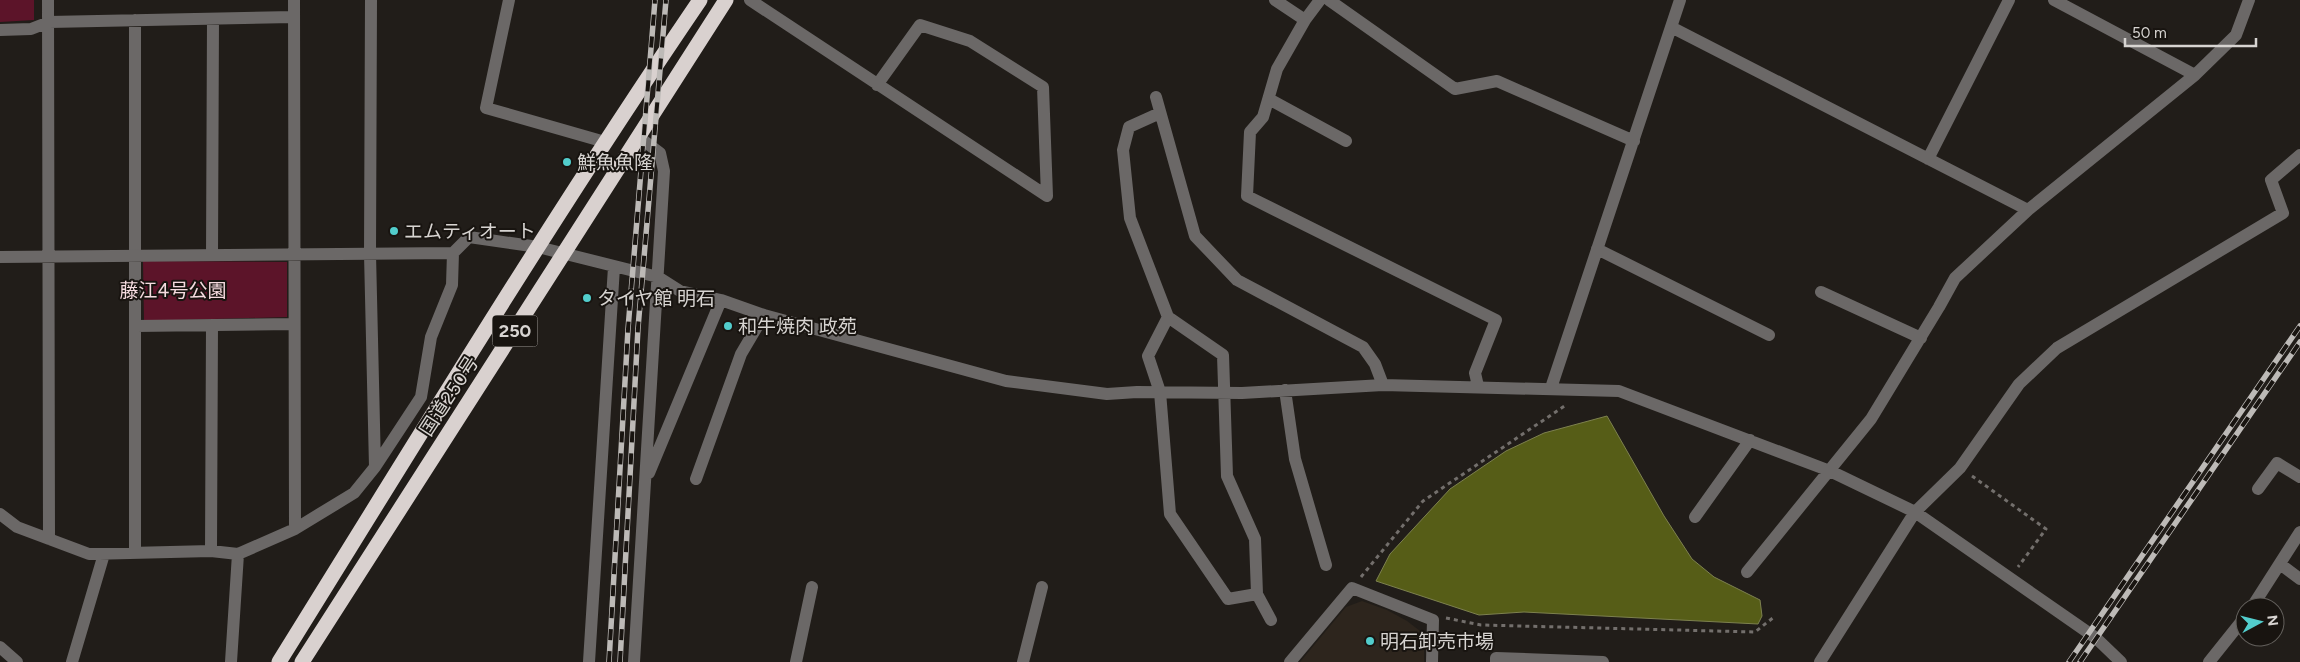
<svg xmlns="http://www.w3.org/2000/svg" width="2300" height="662" viewBox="0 0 2300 662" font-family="Figtree,'Noto Sans JP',sans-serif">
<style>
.built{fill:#2d251d}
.green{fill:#5c1429}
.water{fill:#565d17;stroke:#7d814f}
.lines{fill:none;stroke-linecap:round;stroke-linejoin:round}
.path{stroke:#736f6c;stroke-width:3;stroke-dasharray:4 4;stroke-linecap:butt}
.minor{stroke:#6b6867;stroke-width:12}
.highway{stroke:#d9d1cf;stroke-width:15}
.rail-casing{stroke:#bdbab7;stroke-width:5.5}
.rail{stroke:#181410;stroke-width:4;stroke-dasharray:11;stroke-linecap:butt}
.poi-dot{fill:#52cdcc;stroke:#181410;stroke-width:2}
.labels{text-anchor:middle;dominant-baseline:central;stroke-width:4;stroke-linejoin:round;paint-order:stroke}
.shield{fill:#181410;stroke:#9e9a97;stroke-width:1}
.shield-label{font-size:18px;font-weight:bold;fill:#d7d4d1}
.poi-label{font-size:19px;fill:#d7d4d1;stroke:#181410;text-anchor:start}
.park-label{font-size:19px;fill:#f5dbdf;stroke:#181410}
.street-label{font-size:19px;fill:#d7d4d1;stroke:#181410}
</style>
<rect width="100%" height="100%" fill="#211d19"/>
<path class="built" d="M1362,601L1387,610L1407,621L1420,631L1424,650V662H1300L1346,607Z"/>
<path class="green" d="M0,0H34V20L0,22Z
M143,261L287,262V317L144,321Z"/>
<path class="water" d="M1607,416L1664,516L1692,559L1714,577L1760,600L1762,616L1758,624L1524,612L1479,615L1376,581L1390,554L1450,489L1506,451L1544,433Z"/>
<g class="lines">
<path class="path" d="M1972,476L2046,529L2018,567
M1361,577L1423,501L1566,405
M1446,618L1481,625L1755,632L1774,617"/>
<path class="minor" d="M48,0L49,539
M371,0L370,254L375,467
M509,0L486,108L605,142
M750,0L1047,196L1043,87L970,41L920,25L877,85
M1275,0L1305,20
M1320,0L1305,20L1277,69L1263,117L1250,132L1247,196L1496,320L1475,373L1478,386
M1329,0L1455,89L1497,81L1634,141
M2054,0L2195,75
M135,20V553
M1671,27L2028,210
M0,30L31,29L49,22L293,17
M1156,97L1195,236L1237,280L1363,347L1375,364L1383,385
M1269,99L1346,141
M1160,113L1129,127L1123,150L1130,218L1168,317L1148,356L1160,392L1170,514L1228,599L1257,594
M1928,159L2009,0
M1597,249L1769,335
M212,255L213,19
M0,257L453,253L469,237L538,247L658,277L680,291L721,300L764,315L1006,381L1107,394L1137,392L1242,393L1383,385L1619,391L1830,471L1915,512L2096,638L2121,662
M1821,292L1921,338
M1168,317L1223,355L1227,476L1255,539L1257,594L1271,620
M136,326L293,324
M1551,388L1680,0
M1285,390L1295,459L1326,565
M649,473L721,300
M696,479L741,354L764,315
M2258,489L2277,463L2300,477
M0,514L17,527L89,554L211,551L238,554L295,529L294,0
M1695,517L1750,440
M295,529L354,493L375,467L421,397L431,337L452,285L453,253
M211,551L212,325
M2280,564L2300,579
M1747,572L1871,419L1939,307L1955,278L2028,210L2195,75L2236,35L2249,0
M2252,607L2300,532
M0,647L17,662
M72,662L104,554
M231,662L238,554
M589,662L614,267
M634,662L664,171L660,153L640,138
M796,662L812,587
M1023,662L1042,587
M1290,662L1352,588L1433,620L1432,662
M1496,662V658L1603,662
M1820,662L1915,512L1960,468L2019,384L2057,348L2283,213L2271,180L2300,155
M2209,662L2245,617"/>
<path class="highway" d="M279,662C417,440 553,216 700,0
M302,662L726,0"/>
<defs>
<path id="rail" d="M609,662L628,329L655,0
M620,662L638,328L666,0
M2069,662L2300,326
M2080,662L2300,342"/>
</defs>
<use href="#rail" class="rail-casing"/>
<use href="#rail" class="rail"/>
</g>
<g class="poi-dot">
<circle cx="567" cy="162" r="5"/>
<circle cx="394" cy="231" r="5"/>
<circle cx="587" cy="298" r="5"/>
<circle cx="728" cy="326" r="5"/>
<circle cx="1370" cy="641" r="5"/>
</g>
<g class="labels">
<rect class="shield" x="492.5" y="315.5" width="45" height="31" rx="4"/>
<g class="shield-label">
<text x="515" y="331">250</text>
</g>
<g class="poi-label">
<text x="577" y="162">鮮魚魚隆</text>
<text x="404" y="231">エムティオート</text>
<text x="597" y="298">タイヤ館 明石</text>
<text x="738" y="326">和牛焼肉 政苑</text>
<text x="1380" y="641">明石卸売市場</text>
</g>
<g class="park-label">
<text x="173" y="290">藤江4号公園</text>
</g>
<g class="street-label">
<text transform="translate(449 396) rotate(-57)">国道250号</text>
</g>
</g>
<g transform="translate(2260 622) rotate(83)"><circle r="24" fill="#181410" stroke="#64615d"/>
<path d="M0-4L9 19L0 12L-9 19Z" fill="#52cdcc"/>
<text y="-8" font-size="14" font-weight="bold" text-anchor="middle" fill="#d7d4d1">N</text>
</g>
<path d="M2125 38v8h131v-8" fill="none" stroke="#d7d4d1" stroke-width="2.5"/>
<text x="2132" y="38" font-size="15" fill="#d7d4d1" stroke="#181410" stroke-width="4" paint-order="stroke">50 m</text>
</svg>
